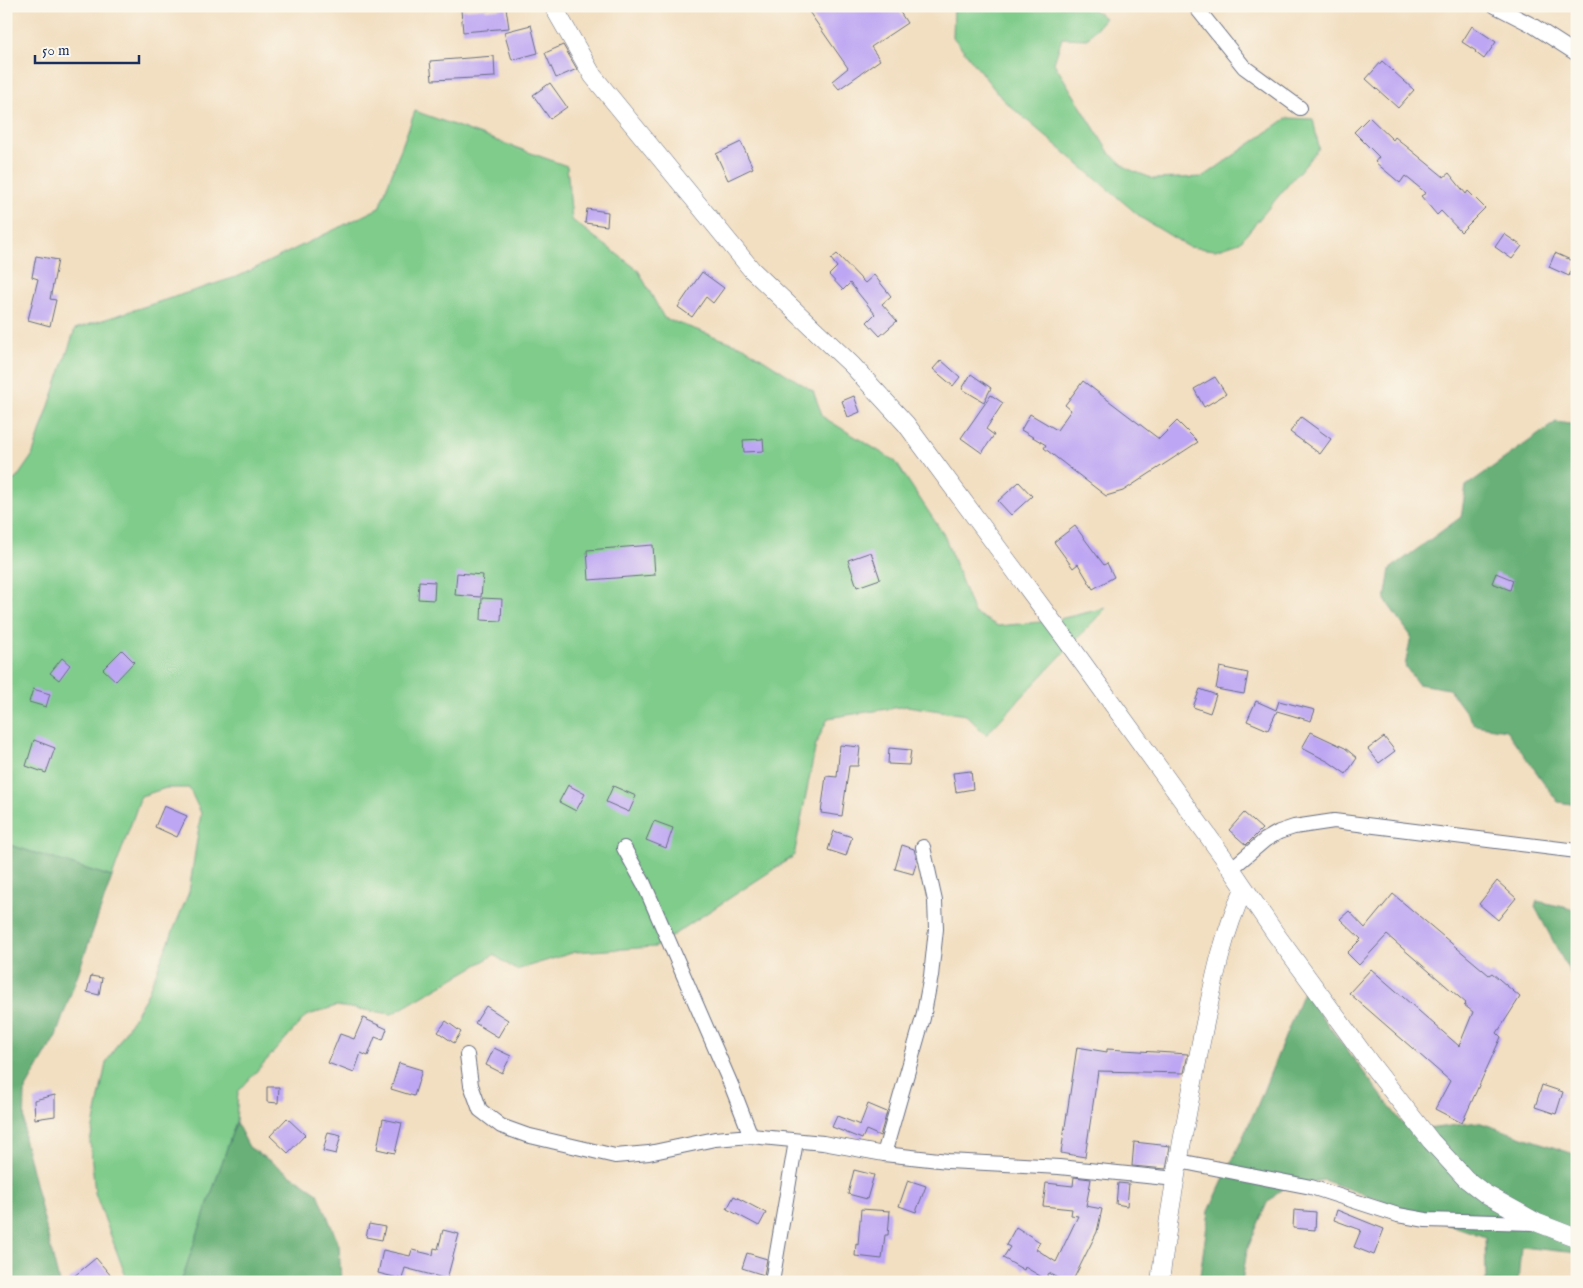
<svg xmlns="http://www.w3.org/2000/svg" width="1583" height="1288" viewBox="0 0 1583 1288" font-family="'IM FELL English',serif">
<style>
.green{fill:#7fcc8b;stroke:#4d7e74}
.forest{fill:#67b077;stroke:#41706a}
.building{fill:#bda6f3}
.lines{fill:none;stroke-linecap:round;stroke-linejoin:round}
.minor-casing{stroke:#666c80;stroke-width:16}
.tertiary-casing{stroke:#666c80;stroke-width:19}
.minor{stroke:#fff;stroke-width:14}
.tertiary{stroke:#fff;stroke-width:18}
</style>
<rect width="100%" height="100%" fill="#fbf7ec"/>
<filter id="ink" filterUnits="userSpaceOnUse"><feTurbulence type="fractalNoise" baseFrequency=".02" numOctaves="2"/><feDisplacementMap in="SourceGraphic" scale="10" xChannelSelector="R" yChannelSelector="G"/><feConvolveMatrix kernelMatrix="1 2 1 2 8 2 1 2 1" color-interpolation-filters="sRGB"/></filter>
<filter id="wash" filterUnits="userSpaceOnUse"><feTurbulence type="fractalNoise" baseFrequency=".0096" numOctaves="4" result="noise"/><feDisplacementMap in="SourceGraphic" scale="20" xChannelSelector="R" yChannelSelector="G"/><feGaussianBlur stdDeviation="1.12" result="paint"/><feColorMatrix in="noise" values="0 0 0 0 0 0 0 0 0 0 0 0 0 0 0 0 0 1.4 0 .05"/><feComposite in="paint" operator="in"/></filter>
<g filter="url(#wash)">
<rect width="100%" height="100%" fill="#f2dec0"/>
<path class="green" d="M954,6H1089L1105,18L1087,39L1062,38L1054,63L1110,154L1128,169L1154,179L1203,177L1287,118L1313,119L1319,148L1240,242L1215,250L1189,247L1143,219L1003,100L953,37Z
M415,111L567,166L572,220L638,270L664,318L744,347L813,391L823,417L895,461L944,535L974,613L998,626L1051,621L1106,608L986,735L966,715L907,706L828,718L816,744L794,856L655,947L575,952L516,970L494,955L392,1014L336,1006L306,1016L238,1092L236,1122L181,1282H128L95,1193L90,1142L106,1063L146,997L189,892L201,813L189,788H166L141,796L112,877L6,844V482L16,479L32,456L75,329L239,276L379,208Z"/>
<path class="forest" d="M1556,422L1577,425V805L1558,802L1506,730L1475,725L1449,689L1418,684L1405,666L1411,636L1385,600L1390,569L1461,517L1466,486Z
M6,844L112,877L56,1036L25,1090L24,1138L59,1282H6Z
M1537,901L1577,910V986L1535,907Z
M1303,992L1403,1124L1421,1130L1478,1122L1577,1155V1253L1521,1247L1518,1282H1484L1486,1280L1485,1237L1323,1180L1283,1188L1267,1203L1247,1250L1242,1282H1199L1209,1211L1258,1104Z
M236,1122L249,1147L318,1193L339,1245L341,1282H181Z"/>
<g id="blocks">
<path class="building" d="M805,6H896L907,23L871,47L880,60L839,89L832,81L848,68Z
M485,8L486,10L506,8L509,28L463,32L461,10Z
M531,25L538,53L512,60L504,32Z
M1472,26L1496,42L1484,59L1475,52L1476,51L1462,42Z
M563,45L577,69L556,78L545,53Z
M494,56L495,77L432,80L430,61Z
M1382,61L1414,90L1398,108L1366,79Z
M550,83L567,107L550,119L533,95Z
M1369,117L1393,140L1395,137L1444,177L1449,173L1466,194L1468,191L1485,208L1461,232L1441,211L1437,215L1421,196L1426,193L1405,176L1400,183L1375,162L1379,157L1354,132Z
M741,142L753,168L728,180L716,154Z
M587,209L608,212L607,226L585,223Z
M1504,234L1522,246L1512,259L1495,247Z
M1555,253L1575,262L1569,276L1549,267Z
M837,254L865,283L874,275L891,296L882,304L897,321L880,336L867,322L875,314L850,283L843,290L829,275L837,267L831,259Z
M36,256L58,260L50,299L56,300L50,326L28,320L38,279L32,277Z
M702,272L724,288L713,303L706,297L692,317L678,307Z
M941,360L960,377L953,386L933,369Z
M971,374L991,388L984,402L962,389Z
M1215,377L1226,394L1204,407L1194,389Z
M1083,381L1159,439L1177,421L1198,442L1123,491L1106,496L1044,448L1046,445L1021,430L1030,414L1057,430L1071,410L1065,405Z
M991,395L1003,403L986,429L994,435L982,453L961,438Z
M854,396L860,412L848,417L842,401Z
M1301,417L1331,439L1320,454L1290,432Z
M763,439L764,451L744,452L743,440Z
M1019,482L1032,496L1011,515L998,501Z
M1075,526L1104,565L1107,563L1114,577L1093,589L1078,564L1073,568L1054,542Z
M653,545L655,575L589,580L587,550Z
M871,552L880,579L857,587L848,560Z
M457,573L483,575L481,597L455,595Z
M1496,573L1513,580L1510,590L1492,583Z
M419,581L435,582L434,600L418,599Z
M482,598L502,599L501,621L481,620Z
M122,650L134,662L116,681L103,669Z
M62,658L70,665L59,680L50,673Z
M1220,667L1248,673L1244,694L1216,689Z
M33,689L50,694L46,707L29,702Z
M1200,689L1216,695L1210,713L1193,707Z
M1256,701L1276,710L1279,701L1315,710L1311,721L1277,711L1268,730L1247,721Z
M1311,732L1345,748L1357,758L1346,774L1329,762L1302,748Z
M1384,737L1395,751L1379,763L1368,749Z
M34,740L55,748L46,773L26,766Z
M840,745L860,747L858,766H849L842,816L821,813L826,776L837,777Z
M889,748L911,750L909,765L888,764Z
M971,771L973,789L956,792L953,773Z
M568,785L585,794L576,811L559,802Z
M613,786L636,796L629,812L606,802Z
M164,806L187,816L177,837L155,827Z
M1244,813L1262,829L1246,845L1229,830Z
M654,821L673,828L666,848L646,840Z
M834,831L852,837L846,856L828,850Z
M902,845L914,849L917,860L913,874L895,869Z
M1497,881L1516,898L1498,920L1479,904Z
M1393,894L1489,975L1492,973L1520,997L1497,1033L1501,1037L1462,1123L1435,1109L1450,1081L1349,993L1371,969L1459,1046L1473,1012L1464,1005L1466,1003L1387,935L1359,965L1347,953L1361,939L1340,919L1349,911L1365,928Z
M91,976L102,978L99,995L87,992Z
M486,1006L508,1020L498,1037L475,1023Z
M363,1018L387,1029L383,1040L375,1037L368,1056L361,1053L354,1073L328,1063L340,1034L354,1039Z
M446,1021L461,1032L454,1043L438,1032Z
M1077,1047L1107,1052V1049L1188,1054L1184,1073L1098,1071L1085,1157L1061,1153Z
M494,1048L511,1056L502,1073L486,1065Z
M399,1063L422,1070L414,1096L391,1089Z
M1542,1085L1563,1092L1556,1114L1535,1107Z
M267,1087H279L278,1103L267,1102Z
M55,1095V1116L35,1119L34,1100Z
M868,1104L887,1112L880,1136L866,1130L862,1139L832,1127L837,1116L860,1125Z
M287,1118L305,1135L288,1153L270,1136Z
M383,1119L402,1123L395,1153L377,1149Z
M328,1132L341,1135L336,1154L323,1151Z
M1134,1142L1170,1146L1166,1169L1132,1166Z
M854,1170L874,1175L867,1199L848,1194Z
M1074,1177L1091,1179L1086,1206L1102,1209L1097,1232L1072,1282H1066L1049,1273L1045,1279L1025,1267L1024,1270L1003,1258L1010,1247L1006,1245L1016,1227L1040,1242L1036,1249L1056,1262L1078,1216L1071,1215L1072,1209L1043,1206L1046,1183L1073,1186Z
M908,1180L926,1186L916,1212L899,1206Z
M1118,1183L1129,1184L1127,1206L1116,1204Z
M734,1196L766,1213L759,1226L727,1209Z
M861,1209L890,1211L888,1235H885L882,1259L855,1256L856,1244L858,1245Z
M1294,1210L1316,1212L1315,1230L1293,1228Z
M1337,1210L1384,1229L1374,1255L1354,1247L1361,1230L1334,1220Z
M369,1224L385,1227L382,1240L366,1237Z
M443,1230L459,1234L447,1279L405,1268L402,1279L378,1273L383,1250L410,1256L412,1250L433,1255L434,1248L438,1249Z
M747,1253L767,1259L764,1275L742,1268Z
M96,1258L112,1277L106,1282H67Z"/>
</g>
</g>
<g filter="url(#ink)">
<use href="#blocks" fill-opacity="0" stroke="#666c80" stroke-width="1"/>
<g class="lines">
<defs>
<path id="minor" d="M1195,6L1244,67L1300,108
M1495,6L1532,25L1577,54
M624,848L644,884L732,1087L751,1136
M1231,869L1265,840L1279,832L1294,827L1334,821L1577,851
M467,1055L471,1085L480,1110L501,1126L526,1135L615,1156L649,1153L715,1139L751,1136L823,1143L884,1154L948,1161L1059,1167L1176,1179
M884,1154L923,1018L931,976L936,929L935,901L923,847
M1179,1161L1311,1187L1398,1215L1426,1220L1535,1223
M772,1282L796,1141"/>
<path id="tertiary" d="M553,6L593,76L752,270L852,365L906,424L1064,637L1224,858L1275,933L1370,1063L1431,1141L1466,1179L1484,1193L1538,1223L1577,1238
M1160,1282C1170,1201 1185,1122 1201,1042C1212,990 1221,938 1244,889"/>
</defs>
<use href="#minor" class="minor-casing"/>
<use href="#tertiary" class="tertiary-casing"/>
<use href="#minor" class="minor"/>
<use href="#tertiary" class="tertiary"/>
</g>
</g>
<rect width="1583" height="1288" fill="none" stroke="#fbf7ec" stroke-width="25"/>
<path d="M35 55v8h104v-8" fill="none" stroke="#1b2f5e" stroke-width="2.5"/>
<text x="42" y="55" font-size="15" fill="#1b2f5e" stroke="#fbf7ec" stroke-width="4" paint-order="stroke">50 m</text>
</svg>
